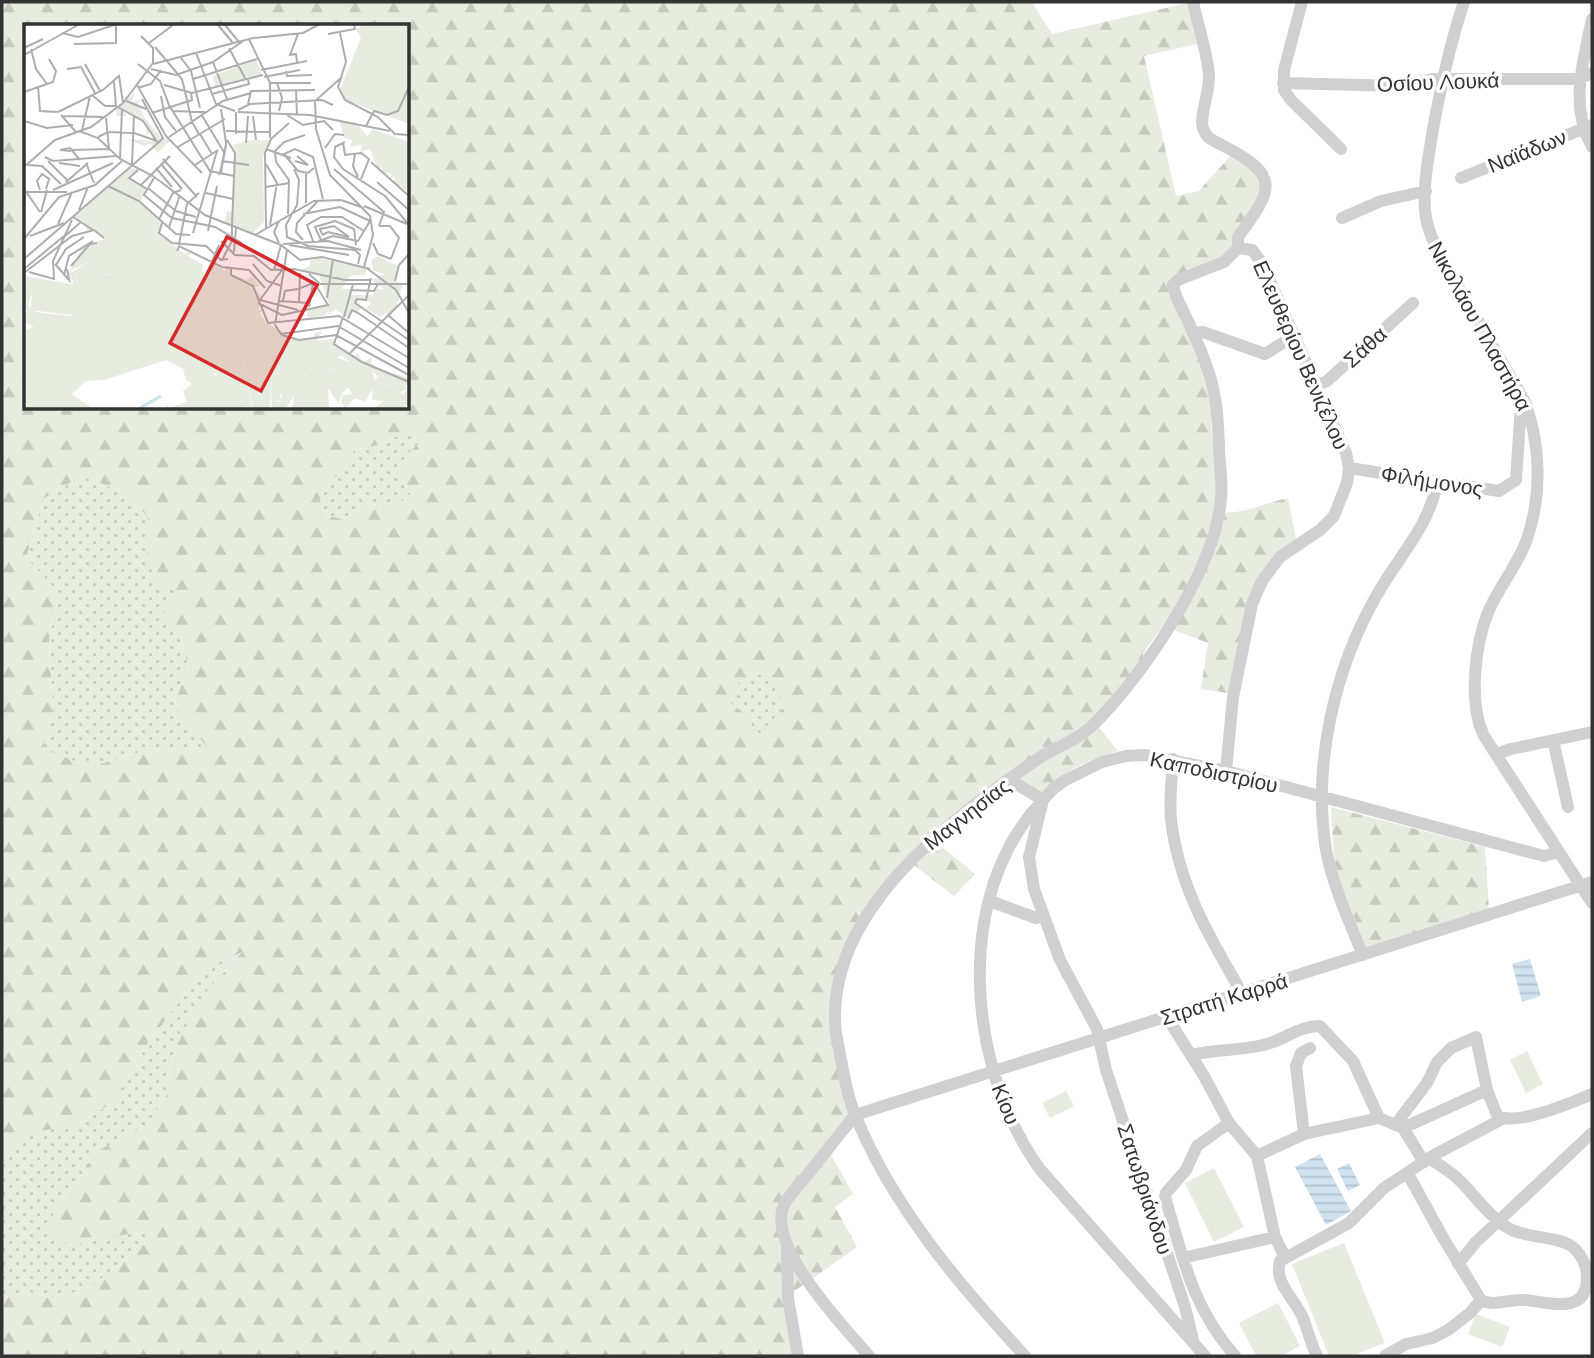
<svg xmlns="http://www.w3.org/2000/svg" width="1594" height="1358" viewBox="0 0 1594 1358" font-family="Montserrat,sans-serif">
<style>
.grass{fill:url(#grass-dots)}
.forest{fill:url(#forest-firs);fill-rule:evenodd}
.pitch{fill:#e6ecdf}
.water{fill:url(#water-rules)}
.lines{fill:none;stroke-linecap:round;stroke-linejoin:round}
.minor{stroke:#d0d0d0;stroke-width:12}
.labels{text-anchor:middle;dominant-baseline:central;stroke-width:7;stroke-linejoin:round;paint-order:stroke}
.street-label{font-size:21px;fill:#333;stroke:#fff}
.inset-river{fill:none;stroke:#cfe2ee;stroke-width:3.5}
.inset-road{fill:none;stroke:#adadad;stroke-width:2}
.view{fill:#d62828;fill-opacity:0.15;stroke:#d62828;stroke-width:3.5}
.inset-edge{fill:none;stroke:#333;stroke-width:3.5}
</style>
<defs>
<pattern id="grass-dots" width="8" height="8" patternUnits="userSpaceOnUse" patternTransform="scale(1.75)"><rect width="8" height="8" fill="#e6ecdf"/><path d="M2 2h.1M6 6h.1" fill="none" stroke="#c6cbc0" stroke-width="1.8" stroke-linecap="round"/></pattern>
<pattern id="forest-firs" width="22" height="20" patternUnits="userSpaceOnUse" patternTransform="scale(1.75)"><rect width="22" height="20" fill="#e6ecdf"/><path d="M5 1l3.5 6h-7zM16 11l3.5 6h-7z" fill="#c6cbc0"/></pattern>
<pattern id="water-rules" width="6" height="5" patternUnits="userSpaceOnUse" patternTransform="scale(1.75)"><rect width="6" height="5" fill="#cfe2ee"/><path d="M0 2.5h6" fill="none" stroke="#b2c2cd"/></pattern>
</defs>
<rect width="100%" height="100%" fill="#fff"/>
<path class="grass" d="M407,429L420,443L411,496L391,507L370,504L342,519L328,516L320,501V482L335,478L353,450L383,444Z
M81,476L124,492L148,517V560L184,591L180,637L188,665L174,706L208,747L140,752L90,767L42,749L53,710L49,639L59,593L26,558L43,499Z
M755,674L775,675L783,708L757,738L731,703L736,684Z
M243,950L208,990L171,1058L168,1093L148,1124L96,1153L75,1184L55,1207L69,1245L156,1228L121,1263L92,1286L55,1299L25,1291L2,1298V1158L11,1147L40,1131L77,1125L113,1102L146,1046L203,970Z"/>
<path class="forest" d="M2,2H1032L1052,34L1188,3L1197,44L1144,56L1176,196L1199,191L1234,152L1254,167L1263,192L1229,255L1177,275L1188,329L1196,356L1205,373L1214,408L1211,424L1217,474L1216,512C1245,515 1261,504 1288,498L1296,539L1264,572L1228,693L1201,689L1208,643L1163,626L1143,653V663L1092,719L1118,751C1084,762 1067,769 1041,794L1009,774L936,842L975,874L954,896L909,861L859,924L831,1029L838,1076L851,1119L830,1153L853,1194L835,1207L857,1247L793,1292L795,1356H2V1298L25,1291L55,1299L92,1286L121,1263L155,1229L69,1245L49,1231L55,1207L75,1184L96,1152L148,1124L168,1093L171,1058L189,1021L208,990L242,952L203,970L146,1046L113,1102L77,1125L40,1131L11,1147L2,1158ZM26,26H408V408H26ZM407,430L419,443L405,456L400,478L411,496L391,507L370,504L342,519L328,516L320,501V483C340,477 350,471 354,450L383,444ZM81,476L124,492L148,517V560L158,588L183,591L159,618L180,637L188,665L174,706L207,747L140,752L90,767L43,749L53,710L49,639L59,593L26,558L43,499ZM755,674L774,675L783,708L757,737L749,718L731,703L736,684Z
M1331,807L1485,847L1489,911L1368,950L1345,897L1334,860Z"/>
<path class="pitch" d="M1527,1051L1543,1084L1526,1093L1510,1060Z
M1066,1091L1074,1106L1050,1118L1042,1103Z
M1214,1168L1244,1227L1214,1242L1185,1183Z
M1344,1243L1385,1343L1351,1356H1329L1292,1264Z
M1278,1303L1300,1346L1281,1356H1256L1239,1323Z
M1476,1314L1510,1327L1502,1347L1468,1334Z"/>
<path class="water" d="M1530,959L1541,996L1522,1002L1512,964Z
M1320,1154L1351,1211L1326,1225L1295,1167Z
M1349,1163L1360,1185L1348,1191L1337,1169Z"/>
<g class="lines">
<path class="minor" d="M1193,2C1198,26 1207,51 1209,75C1210,91 1199,117 1203,128C1206,139 1213,140 1222,145C1282,176 1273,189 1238,237V248
M1302,2L1284,70V90L1291,100L1341,149
M1464,2C1450,43 1441,86 1433,129C1429,155 1423,183 1425,210C1426,225 1432,238 1438,252L1525,402C1541,446 1542,495 1527,539C1518,565 1500,585 1489,610C1475,643 1468,703 1484,736L1592,903
M1592,19C1583,64 1569,104 1592,147
M1283,83L1400,86L1432,79H1578L1592,73
M1461,178L1592,125
M1342,218L1381,201L1426,191
M1193,333L1203,332L1265,354L1294,336
M1315,386L1327,381L1413,303
M1349,468L1499,491L1516,480L1521,405L1525,403
M1553,740L1568,807
M1497,754L1511,749L1592,732
M1173,759C1172,779 1169,799 1171,819C1178,884 1209,937 1242,993
M1226,771L1233,697L1252,604L1262,581L1280,557L1320,530L1334,516L1347,483L1349,468L1346,453L1262,263L1252,250L1238,248
M1010,780L1043,800C952,895 967,1066 1039,1168L1205,1356
M990,901L1036,918L1043,916
M1363,955C1349,921 1333,886 1326,850C1312,764 1335,667 1378,593C1399,556 1431,524 1437,481
M1167,1017L1204,1076L1229,1123L1257,1156L1275,1237L1285,1257
M1192,1055C1215,1049 1239,1051 1263,1045C1283,1041 1298,1026 1320,1026L1353,1061L1379,1118
M855,1115L1592,882
M855,1115C839,1135 824,1154 808,1174C801,1183 791,1193 785,1203C763,1243 844,1327 869,1356
M1229,1123L1197,1146L1186,1170L1166,1193L1165,1197C1183,1258 1192,1307 1235,1356
M1396,1124L1427,1083L1437,1062L1451,1048L1476,1037L1487,1090L1499,1120
M1403,1128L1487,1090
M1304,1134L1296,1066L1301,1053L1310,1048
M1257,1156L1304,1134L1379,1118L1403,1128L1424,1162
M1408,1174L1442,1236L1481,1300C1493,1307 1509,1299 1523,1300C1546,1301 1587,1317 1587,1278C1587,1268 1583,1257 1575,1249C1563,1236 1528,1239 1510,1229C1488,1217 1474,1193 1456,1177C1448,1170 1438,1164 1429,1158
M787,1249L788,1298L798,1356
M1183,1258L1275,1237
M1458,1264L1476,1242L1592,1133
M1193,1340L1185,1307L1106,1070L1097,1029L1060,960L1034,889L1029,857L1043,800L1054,788L1064,781L1102,762L1126,756L1145,755L1226,771L1544,856L1559,852
M1025,1356C960,1286 893,1207 856,1117C845,1091 842,1061 836,1034C822,912 951,819 1039,758C1056,747 1078,740 1093,725C1143,676 1216,569 1221,498C1223,481 1219,463 1219,446C1218,420 1217,398 1209,373C1203,355 1195,336 1187,319C1182,308 1175,297 1173,285L1178,280L1224,262L1238,248
M1317,1356C1311,1344 1308,1331 1303,1318C1296,1300 1273,1283 1280,1261L1349,1223L1384,1188L1434,1155L1504,1118C1525,1122 1571,1103 1592,1094
M1385,1356L1406,1344L1433,1338L1448,1330L1470,1313L1481,1300"/>
</g>
<g class="labels">
<g class="street-label">
<text transform="translate(1438 82) rotate(-2)">Οσίου Λουκά</text>
<text transform="translate(1527 151) rotate(-22)">Ναϊάδων</text>
<text transform="translate(1480 326) rotate(61)">Νικολάου Πλαστήρα</text>
<text transform="translate(1365 347) rotate(-42)">Σάθα</text>
<text transform="translate(1301 355) rotate(66)">Ελευθερίου Βενιζέλου</text>
<text transform="translate(1432 481) rotate(9)">Φιλήμονος</text>
<text transform="translate(1214 772) rotate(12)">Καποδιστρίου</text>
<text transform="translate(967 814) rotate(-38)">Μαγνησίας</text>
<text transform="translate(1224 999) rotate(-17)">Στρατή Καρρά</text>
<text transform="translate(1006 1104) rotate(68)">Κίου</text>
<text transform="translate(1145 1189) rotate(72)">Σατωβριάνδου</text>
</g>
</g>
<g transform="translate(24 24)">
<rect width="385" height="385" fill="#fff"/>
<path d="M315,96L334,101L343,112L349,105L385,118V168L369,159L371,151L366,157L368,150L356,148L359,142L354,146L346,125L336,128L338,121L326,123L328,116L320,114ZM66,237L84,242L86,249L58,257L64,259V260L54,259L53,251L44,253L46,243L48,248ZM0,269H8L4,282L12,288L71,295V300L65,307L55,308L3,290ZM313,334L326,338L325,343L334,339L355,348L348,347L351,357L366,362L377,372L385,364V379L379,384H350L360,377L348,376V365L341,378L331,374L321,384L317,377L319,371L328,370L324,363L317,371L315,380L304,364L305,383L268,384L270,372L262,384H248L247,373L255,379L261,364L265,368L274,355L281,359L282,350L290,343L295,357L293,364H284L281,372L298,364L308,349L303,347L313,343L304,339ZM218,336L229,358L234,352L235,371L241,373V359L247,357L246,384H229ZM178,341L199,357L210,377L221,378L223,384H142L143,380L145,384L163,378L159,367L168,360L162,356L159,345Z" fill="#e6ecdf"/>
<path d="M340,1H385V100L322,76L316,66L337,14L332,5ZM232,36L238,51L192,63L188,52ZM111,68L108,78L118,75L114,79L120,93L136,112L147,116L133,129L126,120L120,122L103,115L131,117L125,108L122,113L123,101L98,85L103,92H93L92,86ZM229,116H245L239,133L240,198L229,209L200,198L203,187L209,188L212,128L208,121ZM106,144L114,145L105,153L123,165L116,178L137,199L135,210L161,230L169,226L164,232L179,241L178,248L186,250L189,240L201,247L204,241L207,251L223,256L228,252L236,262L229,264L236,271L235,286L239,285L236,289L242,299L274,317L290,314V309L298,307L293,317L311,315L309,320L330,333L333,329L339,339L347,334L349,343L382,353L385,360L380,363L385,364L377,368L378,375L367,362L350,357L354,353L348,347L355,348L334,339L323,346L326,338L318,331L305,339L313,343L303,346L309,349L300,363L281,374L284,362L292,364L290,355L295,357L289,343L282,350L283,361L273,356V363L256,371L257,378L248,374V384L247,358L241,359L242,374L236,373L234,353L230,359L219,338L228,384L211,378L191,349L177,348L178,341L159,345L142,336L80,356L62,357L48,370L68,384H0V306L10,303L0,298V288L55,308L71,300L70,295L63,299L47,291L6,286L8,272L0,269V252L47,260L50,258L44,253L53,251L57,253L52,255L54,259L63,260L57,256L85,250L83,244L79,246L66,237L46,247L58,224L80,215L73,207L62,206V201L50,193ZM354,232L374,242L371,257L379,260L372,285L365,292L361,289L356,293L342,284L347,280L344,277L331,276L338,283L333,289L327,286L324,295L311,285L305,291L304,285L302,291L284,295L283,287L305,279L295,251L276,246L286,242V237L293,234L343,245L341,251L326,252L318,265H327V271H349L351,265H360L348,256L360,250L350,247L347,236Z" fill="#e6ecdf"/>
<path class="inset-river" d="M116,384L137,372"/>
<path class="inset-road" d="M194,1L209,19M201,1L215,18M38,9L54,13L90,1M316,9L322,38L314,63L321,76L354,93L371,110L385,111M304,10L331,5L330,1M225,15L246,59V114M125,19L149,1M50,20L92,19V1M131,23L158,55L168,98L175,110M0,24L19,15M205,24L222,56M7,25L12,45L23,60M172,29L192,80L211,87M0,31L54,1M157,34L167,47L176,84M189,38L203,75M273,38L272,30L266,31L274,10M61,40L76,67M114,40L136,57L145,81L186,147L210,152M129,40L229,14L279,9L294,1M43,45L57,43L71,69M127,45L152,51L189,38L219,17M237,46L283,37M262,47L263,52L288,51M240,53L276,46M318,53L291,77L292,105L306,151L346,192L349,211L340,243M169,55L233,35M90,58L92,82L119,97L134,119M246,59H287M253,59L258,74L255,87M113,61L142,112L178,149M140,61L168,69L239,51M14,62L16,87L34,88M114,64L127,60L137,46M272,66L273,91M0,68L29,58L32,47L25,35M188,70L225,60L224,56M68,71L81,82H92M137,72L141,93L152,107M118,75L139,114L134,119M102,77L122,85M224,80L227,67L291,66M197,85L202,118V121L197,148L196,149L202,120M214,86L226,80L298,76L309,81M149,87L181,88M34,88L79,66L95,52L99,79M212,88V110M214,88L286,91L366,107M128,89L168,76L167,69M177,90L200,128M37,91L52,108M263,91L279,101L300,97L309,106M38,92L79,93M229,92L232,116M0,97L23,104L49,101M342,102L350,87L363,91L374,87L385,63M58,106L66,72M55,107L74,114L96,135L129,152L181,191L257,221L276,236L298,233L346,245M202,107L246,108M176,110L188,130M74,113L84,108L110,109L133,117M145,113L199,77L227,69M203,116L211,129L208,201M319,118L321,131L337,129L345,135L337,155M222,119L224,92M154,123L201,95M301,124L311,110L320,111M242,125L267,134M47,126L85,125L82,94M47,127L36,126L46,124L56,136M331,130L329,142L334,153M21,133L29,137L93,132M310,133L319,145L361,172L385,201M96,134L98,86M310,134L311,123L321,118M139,135L173,173M24,137L43,156M198,137L225,141M271,137L284,141L273,132M347,138L385,172M35,139L56,142M62,139L70,159M108,140L110,91M137,140L158,165M242,140L253,159L246,201M4,141L18,142L37,160M171,141L194,126M0,143L31,116L67,103L99,79L129,39V24L117,12M132,144L148,163M290,144L284,149L274,147L260,130L271,125L289,133L299,175M270,145L275,156L273,181L262,201L263,213L284,222L331,226L336,231L334,240M310,145L360,188L355,202M114,146L105,154L123,165M282,150V179M130,154L120,171L148,194L191,203L218,219M42,158L64,139M353,158L385,186M117,161L146,132M84,162L115,177L135,195M242,163L265,159M124,164L152,187L172,193M1,166L16,188M16,166L13,157L18,150L25,155L22,165M29,166L89,139M157,166L149,169L135,195L152,210L166,211M0,168H43M182,169L209,175M340,182L383,200M55,186L64,163M17,188L23,166M264,190L265,156L252,138L251,127L260,118L281,111M279,190L316,183L346,197M49,193L69,206M255,197L250,208L255,219M138,199L135,209L148,219L182,222L197,236L204,235M34,200L48,168M355,202H366L375,214L367,235M145,203L156,171M242,204L241,129L247,115L265,99M184,207L193,162M169,209L193,127M298,210L296,205L310,202L325,213M231,211L290,177L317,176L340,184M298,211L304,208L325,213M6,212L40,199M41,212L57,198M0,215L35,173L71,161L98,137M279,216L272,208L273,199L294,177M297,216L291,203L311,197L330,205L332,221M197,217L211,231L230,232L247,246L270,245L321,256H347M289,217L283,201L297,193H318L340,207M295,217L309,212L334,217L346,197M349,219L354,230L367,235M155,220L163,180L175,169M259,220L304,217L337,226M265,221L325,231M153,227L155,222L198,243L225,246L241,264M210,228L212,204M0,235L134,119M198,236L208,217V202M31,240L45,256L43,245M229,240L243,257L258,262M32,241L42,225L60,213M47,242L66,220L73,219M0,245L40,212M207,245V251L229,262L244,299L315,292L385,334M344,245L372,266L385,289M250,246L257,221M258,246L236,276L274,286M5,248L30,255L29,237L48,196M0,249L48,212L70,206L80,214M183,249L195,221M40,251L45,232L69,217M347,254L342,276L333,275L331,279L385,316M371,257L375,241L385,230M296,260H385M274,265L289,259L285,283M328,266L350,267L354,260M303,274L309,235M255,277L286,279M259,277L261,267L274,265M275,278L276,249M234,279L258,291L304,281L293,263L295,259L285,250M365,292L385,309M319,293L310,320L338,338L385,358M320,293L329,260M324,295L328,286L334,289L385,324M251,301L257,310L314,302L385,344M251,301L263,226M258,311L275,316L312,311L385,351M326,329L385,271"/>
<path class="view" d="M203,213L293,261L237,367L146,319Z"/>
<rect width="385" height="385" class="inset-edge"/>
</g>
<rect width="1594" height="1358" fill="none" stroke="#333333" stroke-width="7"/>
</svg>
